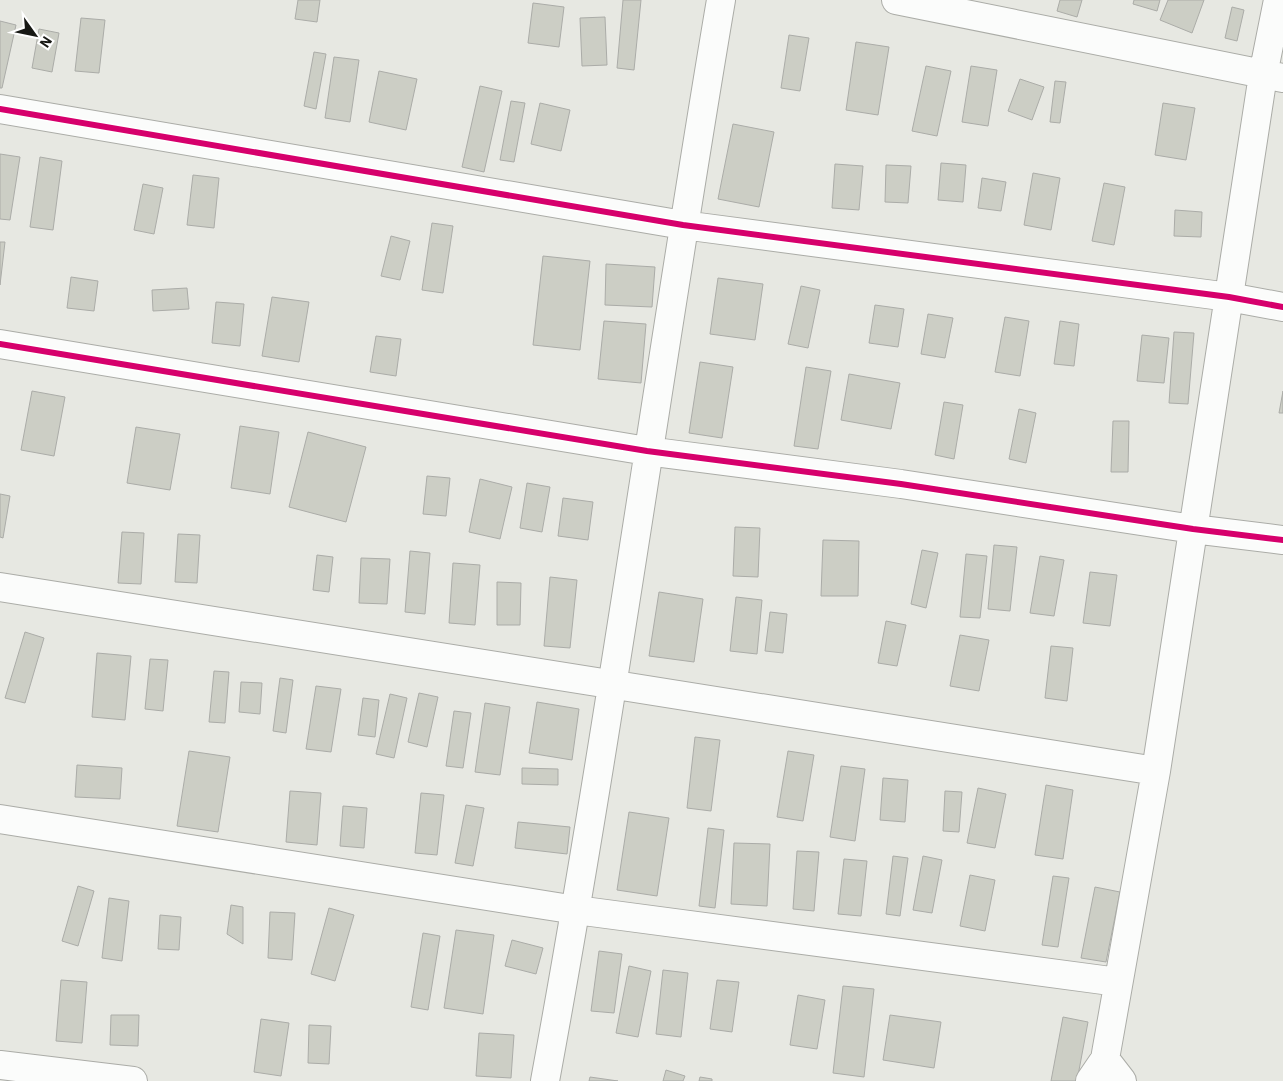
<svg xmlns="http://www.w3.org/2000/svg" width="1283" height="1081" viewBox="0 0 1283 1081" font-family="'IBM Plex Sans',sans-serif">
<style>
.building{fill:#cccec5;stroke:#abaca8}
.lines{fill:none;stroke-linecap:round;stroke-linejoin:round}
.minor-casing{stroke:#abaca7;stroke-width:30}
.minor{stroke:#fbfcfb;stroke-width:28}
.cycleway-casing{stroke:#fff;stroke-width:9}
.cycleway{stroke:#d6006c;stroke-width:6}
</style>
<rect width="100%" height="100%" fill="#e7e8e2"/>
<path class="building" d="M298,0H320L317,22L295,19Z
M623,0H641L634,70L617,68Z
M1060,0H1082L1077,17L1057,11Z
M1134,0H1160L1157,11L1133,4Z
M1168,0H1204L1192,33L1160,20Z
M533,3L564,7L559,47L528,43Z
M1232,7L1244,10L1237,41L1225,38Z
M605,17L607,65L582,66L580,18Z
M81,18L105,20L99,73L75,71Z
M0,21L16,25L2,88H0Z
M39,29L59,33L52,72L32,68Z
M789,35L809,38L800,91L781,88Z
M856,42L889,47L878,115L846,110Z
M314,52L326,54L316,109L304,106Z
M334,57L359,60L350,122L325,118Z
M926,66L951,71L937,136L912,131Z
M971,66L997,70L988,126L962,122Z
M379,71L417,79L406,130L369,122Z
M1020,79L1044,87L1032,120L1008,111Z
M1055,81L1066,82L1060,123L1050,122Z
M480,86L502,91L484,172L462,167Z
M511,101L525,103L514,162L500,160Z
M540,103L570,110L561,151L531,144Z
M1163,103L1195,108L1186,160L1155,155Z
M733,124L774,132L759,207L718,199Z
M0,154L20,157L10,220L0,219Z
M40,157L62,161L53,230L30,227Z
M941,163L966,165L963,202L938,200Z
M835,164L863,166L859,210L832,208Z
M886,165L911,166L908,203L885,202Z
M1033,173L1060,178L1051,230L1024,225Z
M193,175L219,178L214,228L187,225Z
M982,178L1006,182L1001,211L978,208Z
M1104,183L1125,187L1114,245L1092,241Z
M143,184L163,188L154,234L134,230Z
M1175,210L1202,212L1201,237L1174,236Z
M432,223L453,226L443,293L422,290Z
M391,236L410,241L400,280L381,276Z
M0,242H5L0,285Z
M543,256L590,261L580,350L533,345Z
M606,264L655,267L652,307L605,305Z
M71,277L98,281L94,311L67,308Z
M718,278L763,284L755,340L710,334Z
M801,286L820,290L808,348L788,344Z
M187,288L189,309L153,311L152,290Z
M272,297L309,302L299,362L262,356Z
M216,302L244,304L240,346L212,343Z
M875,305L904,309L898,347L869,343Z
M928,314L953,318L945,358L921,354Z
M1005,317L1029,321L1020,376L995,372Z
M604,321L646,324L641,383L598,379Z
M1060,321L1079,324L1074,366L1054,364Z
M1174,332L1194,333L1188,404L1169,403Z
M1142,335L1169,338L1164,383L1137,381Z
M376,336L401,339L396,376L370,372Z
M700,362L733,367L722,438L689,433Z
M806,367L831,371L818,449L794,446Z
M849,374L900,383L891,429L841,420Z
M32,391L65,397L54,456L21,450Z
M1283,391V413H1279Z
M944,402L963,405L954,459L935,455Z
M1019,409L1036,413L1026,463L1009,459Z
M1113,421H1129L1128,472H1111Z
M240,426L279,432L270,494L231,488Z
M136,427L180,434L170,490L127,483Z
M308,432L366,447L346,522L289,507Z
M427,476L450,478L446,516L423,514Z
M480,479L512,487L500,539L469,532Z
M527,483L550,487L542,532L520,528Z
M0,494L10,496L3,538L0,537Z
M563,498L593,502L588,540L558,536Z
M735,527L760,528L758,577L733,576Z
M122,532L144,533L141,584L118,583Z
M178,534L200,535L197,583L175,582Z
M823,540L859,541L858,596H821Z
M994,545L1017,547L1010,611L988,609Z
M922,550L938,553L926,608L911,604Z
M410,551L430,553L425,614L405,612Z
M966,554L987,556L980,618L960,617Z
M317,555L333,557L329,592L313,590Z
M1040,556L1064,560L1054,616L1030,613Z
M361,558L390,559L387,604L359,603Z
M453,563L480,565L475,625L449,623Z
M1090,572L1117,575L1110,626L1083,623Z
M550,577L577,580L570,648L544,646Z
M497,582L521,583L520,625H497Z
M659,592L703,599L694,662L649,656Z
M736,597L762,600L757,654L730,651Z
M770,612L787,614L783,653L765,651Z
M886,621L906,625L897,666L878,663Z
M25,632L44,638L25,703L5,698Z
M960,635L989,640L979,691L950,686Z
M1051,646L1073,648L1067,701L1045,698Z
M97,653L131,656L125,720L92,717Z
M150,659L168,660L163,711L145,709Z
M214,671L229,672L225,723L209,722Z
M280,678L293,680L286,733L273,731Z
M241,682L262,683L260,714L239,712Z
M316,686L341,689L331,752L306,749Z
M419,693L438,697L427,747L408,742Z
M390,694L407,698L394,758L376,754Z
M363,698L379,700L375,737L358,735Z
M537,702L579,709L572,760L529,753Z
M485,703L510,707L500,775L475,772Z
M454,711L471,713L463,768L446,766Z
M695,737L720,740L711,811L687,808Z
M189,751L230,757L218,832L177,826Z
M788,751L814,755L803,821L777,817Z
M77,765L122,768L120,799L75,797Z
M841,766L865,769L855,841L830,837Z
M522,768L558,769V785L522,784Z
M883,778L908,780L905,822L880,820Z
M1046,785L1073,790L1063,859L1035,855Z
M978,788L1006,794L995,848L967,843Z
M290,791L321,793L317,845L286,842Z
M945,791L962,792L959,832L943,831Z
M421,793L444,795L437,855L415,853Z
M466,805L484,808L473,866L455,863Z
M343,806L367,808L364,848L340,846Z
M629,812L669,818L657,896L617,890Z
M518,822L570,827L567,854L515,848Z
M708,828L724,830L715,908L699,906Z
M734,843L770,844L767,906L731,904Z
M797,851L819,852L814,911L793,909Z
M893,856L908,858L900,916L886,914Z
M923,856L942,860L932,913L913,910Z
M844,859L867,861L861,916L838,914Z
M970,875L995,880L985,931L960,926Z
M1053,876L1069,878L1058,947L1042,945Z
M78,886L94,891L78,946L62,941Z
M1095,887L1120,892L1106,962L1081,958Z
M109,898L129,901L122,961L102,958Z
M231,905L243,907V944L227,934Z
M329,908L354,915L335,981L311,974Z
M270,912L295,913L292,960L268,958Z
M160,915L181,917L179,950L158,949Z
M456,930L494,935L483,1014L444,1008Z
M423,933L440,936L428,1010L411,1007Z
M512,940L543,948L536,974L505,966Z
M599,951L622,954L614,1013L591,1011Z
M629,966L651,971L638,1037L616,1033Z
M663,970L688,973L681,1037L656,1034Z
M61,980L87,982L82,1043L56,1041Z
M717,980L739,982L732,1032L710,1029Z
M843,986L874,989L864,1077L833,1073Z
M798,995L825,1000L817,1049L790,1045Z
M111,1015H139L138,1046L110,1045Z
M890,1015L941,1022L934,1068L883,1060Z
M1063,1017L1088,1022L1077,1081H1051Z
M261,1019L289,1023L281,1076L254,1072Z
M309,1025L331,1026L329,1064L308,1063Z
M479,1033L514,1035L511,1078L476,1076Z
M666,1070L685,1076L683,1081H663Z
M590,1077L618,1081H589Z
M700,1077L712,1079V1081H699Z"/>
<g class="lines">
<defs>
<path id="minor" d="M896,0L1283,78
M0,109L683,225L1229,297L1283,307
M0,344L647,451L901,484L1193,529L1283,540
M0,587L1156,771
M0,819L576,910L1118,982
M1105,1059L1122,1081
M0,1065L133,1081
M545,1081C611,722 660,360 721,0
M1090,1081L1105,1059L1156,771L1263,75L1278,0"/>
</defs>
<use href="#minor" class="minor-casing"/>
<use href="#minor" class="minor"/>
<defs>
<path id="cycleway" d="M0,109L683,225L1229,297L1283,307
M0,344L647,451L901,484L1193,529L1283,540"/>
</defs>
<use href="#cycleway" class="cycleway-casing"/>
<use href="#cycleway" class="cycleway"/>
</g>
<g transform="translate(35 35) rotate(123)" stroke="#ffffff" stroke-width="4" paint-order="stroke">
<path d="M0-4L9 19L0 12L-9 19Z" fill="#171814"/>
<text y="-8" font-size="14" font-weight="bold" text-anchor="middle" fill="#171814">N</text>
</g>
</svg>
